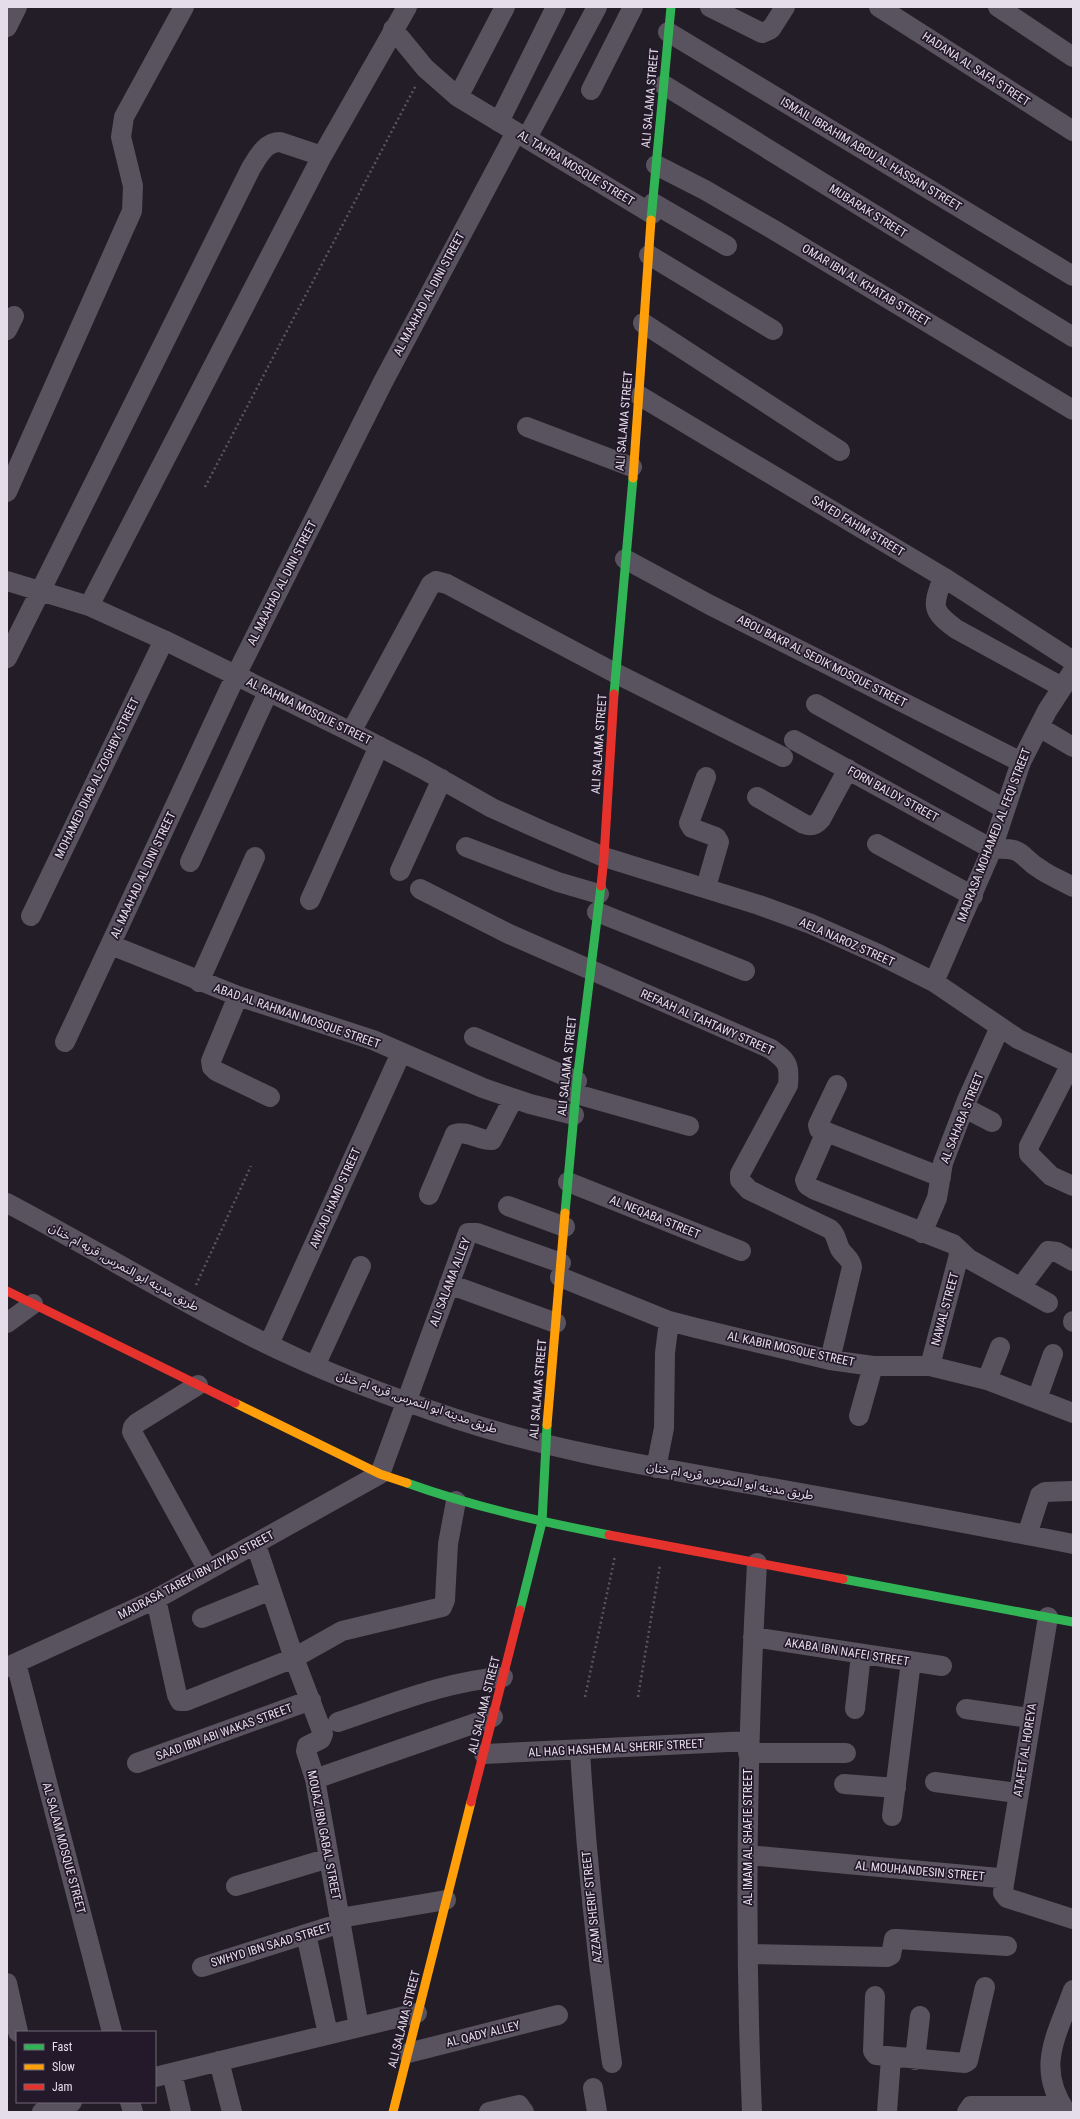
<svg xmlns="http://www.w3.org/2000/svg" width="1080" height="2119" viewBox="0 0 1080 2119" font-family="'Roboto Condensed','Noto Sans Arabic',sans-serif">
<style>
.lines{fill:none;stroke-linecap:round;stroke-linejoin:round}
.path{stroke:#5a545f;stroke-width:2.5;stroke-dasharray:2 3;stroke-linecap:butt}
.street{stroke:#59525f;stroke-width:20}
.fast{stroke:#30b455;stroke-width:9}
.slow{stroke:#ff9f0a;stroke-width:9}
.jam{stroke:#e5322d;stroke-width:9}
.labels{text-anchor:middle;dominant-baseline:central;stroke-width:3.5;stroke-linejoin:round;paint-order:stroke}
.street-label{font-size:12px;fill:#e5deea;stroke:#23192a}
</style>
<rect width="100%" height="100%" fill="#221d26"/>
<g class="lines">
<path class="path" d="M205,487L416,85
M196,1285L251,1166
M585,1697L615,1556
M638,1697L660,1565"/>
<path class="street" d="M710,7L762,33L771,29L785,7
M879,7L1073,131
M998,7L1073,57
M7,27L17,7
M393,29L425,68L458,97L652,214
M668,32L1073,276
M664,85L1073,337
M591,90L633,7
M458,97L505,7
M499,122L556,7
M527,138L597,7
M656,165L705,190L774,230L1073,410
M653,203L727,246
M649,255L773,330
M643,323L840,451
M7,330L14,316
M640,396L943,577L1073,661
M527,427L632,467
M7,492L132,211L133,186L121,137L124,117L184,7
M625,559L710,605L1021,762
M943,577C933,606 930,610 956,629L1062,687
M7,581L89,606L164,640L351,732L423,769L492,808L543,831L604,857L759,905L811,924L878,954L934,982L1018,1039L1073,1065
M89,606L322,156L407,7
M7,658L251,168C258,157 265,142 280,142L322,156
M816,704L1005,809
M1039,727L1073,747
M351,732L431,584L436,581L447,584L615,673L783,757
M794,740L992,849C1028,847 1017,856 1043,871C1052,877 1063,881 1073,887
M706,777L689,823L692,828L716,837L719,842L706,887
M757,797L804,824C812,827 816,825 821,819L848,769
M877,844L973,896
M466,847L558,882L599,894
M190,862L268,692
M400,871L442,779
M420,889L509,934L771,1049C787,1061 790,1064 788,1085L740,1174V1180L749,1190L830,1229C837,1235 836,1241 840,1249C844,1256 851,1258 852,1267L830,1360
M310,900L379,746
M597,912L745,971
M31,916L164,640
M111,945L238,996L373,1040L483,1088L530,1104L574,1115
M199,982L255,857
M934,982L992,849L1021,762L1047,711L1073,671
M238,996L211,1061L212,1067L216,1071L270,1097
M474,1037L577,1081
M65,1042L236,675L383,382L516,132
M1071,1064L1029,1146V1154L1051,1176L1073,1186
M837,1085L818,1125L819,1129L941,1177
M576,1094L689,1126
M965,1108L992,1122
M826,1132L805,1180L807,1185L815,1190L953,1244L969,1259L1048,1303
M568,1182L741,1251
M429,1195L455,1134C468,1130 479,1141 492,1140L513,1099
M7,1203C104,1254 198,1313 297,1358C349,1382 403,1401 456,1419C554,1451 654,1467 755,1485C861,1504 967,1523 1073,1544
M508,1206L565,1227
M922,1233L937,1198L943,1163L967,1100L1000,1027
M560,1277L669,1321L696,1328L830,1360L873,1366H930L987,1380L1073,1413
M449,1284L556,1323
M1021,1287L1048,1251L1057,1252L1073,1261
M1073,1322V1321
M7,1323L33,1304
M269,1344L401,1053
M315,1366L361,1266
M930,1366L960,1251
M987,1380L1000,1347
M198,1385L137,1423L133,1427L132,1432L208,1570
M1037,1399L1053,1354
M859,1416L873,1366
M656,1468L664,1428L665,1353L669,1321
M1027,1535L1040,1495L1045,1492L1073,1491
M256,1545L294,1658L323,1734L321,1739L307,1746L306,1751L315,1779L359,2027
M156,1599L177,1695L180,1701H186L294,1658L342,1631L442,1607L445,1600L448,1544L456,1501
M202,1618L271,1590
M753,1637L942,1666
M16,1663L112,2032
M7,1667L156,1599L380,1474L468,1233H477L561,1263
M855,1709L861,1654
M966,1709L1030,1718
M338,1722C392,1704 446,1681 503,1677
M580,1750C586,1855 597,1959 612,2063
M748,1753H846
M484,1754L749,1741
M137,1763L311,1700
M315,1779L493,1717
M935,1782L1017,1793
M844,1784L896,1788
M892,1816L911,1661
M748,1855L999,1878L1004,1884L1003,1893L1007,1898L1073,1919
M1004,1884L1048,1617
M236,1886L329,1858
M340,1918L446,1900
M306,1934L328,2034
M748,1954L887,1957L891,1955L894,1939H897L1007,1946
M202,1967L341,1923
M7,1983L18,2032
M875,1996L873,2051L876,2055L965,2063L968,2061L985,1987
M408,2053L558,2015
M915,2060L920,2016
M219,2061L232,2112
M172,2073L181,2112
M155,2077L417,2013
M593,2088L597,2112
M130,2102L133,2112
M42,2112L72,2102
M489,2112L519,2105L524,2112
M752,2112C744,1929 747,1745 757,1563
M887,2112L891,2058
M967,2112L971,2106H1062
M1066,2112C1035,2066 1057,2036 1073,1990"/>
<path class="fast" d="M651,220L671,7
M614,694L633,478
M565,1213L577,1081L601,886
M407,1483C474,1507 539,1521 609,1535
M843,1579L1073,1622
M520,1610L542,1522L547,1425"/>
<path class="slow" d="M633,478L651,220
M235,1403L380,1474L407,1483
M547,1425L565,1213
M393,2112L471,1802"/>
<path class="jam" d="M601,886L604,857L614,694
M7,1291L235,1403
M609,1535L843,1579
M471,1802L520,1610"/>
</g>
<g class="labels">
<g class="street-label">
<text transform="translate(976 69) rotate(33)">HADANA AL SAFA STREET</text>
<text transform="translate(650 98) rotate(-85)">ALI SALAMA STREET</text>
<text transform="translate(871 154) rotate(31)">ISMAIL IBRAHIM ABOU AL HASSAN STREET</text>
<text transform="translate(576 168) rotate(31)">AL TAHRA MOSQUE STREET</text>
<text transform="translate(868 211) rotate(32)">MUBARAK STREET</text>
<text transform="translate(866 285) rotate(31)">OMAR IBN AL KHATAB STREET</text>
<text transform="translate(429 294) rotate(-62)">AL MAAHAD AL DINI STREET</text>
<text transform="translate(624 421) rotate(-85)">ALI SALAMA STREET</text>
<text transform="translate(858 526) rotate(31)">SAYED FAHIM STREET</text>
<text transform="translate(282 583) rotate(-63)">AL MAAHAD AL DINI STREET</text>
<text transform="translate(822 661) rotate(27)">ABOU BAKR AL SEDIK MOSQUE STREET</text>
<text transform="translate(309 711) rotate(26)">AL RAHMA MOSQUE STREET</text>
<text transform="translate(599 744) rotate(-86)">ALI SALAMA STREET</text>
<text transform="translate(97 778) rotate(-64)">MOHAMED DIAB AL ZOGHBY STREET</text>
<text transform="translate(893 794) rotate(29)">FORN BALDY STREET</text>
<text transform="translate(994 835) rotate(-69)">MADRASA MOHAMED AL FEQI STREET</text>
<text transform="translate(143 875) rotate(-65)">AL MAAHAD AL DINI STREET</text>
<text transform="translate(847 942) rotate(24)">AELA NAROZ STREET</text>
<text transform="translate(297 1016) rotate(19)">ABAD AL RAHMAN MOSQUE STREET</text>
<text transform="translate(707 1022) rotate(24)">REFAAH AL TAHTAWY STREET</text>
<text transform="translate(567 1066) rotate(-84)">ALI SALAMA STREET</text>
<text transform="translate(962 1118) rotate(-68)">AL SAHABA STREET</text>
<text transform="translate(335 1198) rotate(-66)">AWLAD HAMD STREET</text>
<text transform="translate(655 1217) rotate(22)">AL NEQABA STREET</text>
<text transform="translate(124 1267) rotate(29)">طريق مدينه ابو النمرس, قريه ام خنان</text>
<text transform="translate(450 1282) rotate(-69)">ALI SALAMA ALLEY</text>
<text transform="translate(945 1309) rotate(-75)">NAWAL STREET</text>
<text transform="translate(791 1349) rotate(12)">AL KABIR MOSQUE STREET</text>
<text transform="translate(538 1389) rotate(-85)">ALI SALAMA STREET</text>
<text transform="translate(417 1402) rotate(19)">طريق مدينه ابو النمرس, قريه ام خنان</text>
<text transform="translate(730 1481) rotate(10)">طريق مدينه ابو النمرس, قريه ام خنان</text>
<text transform="translate(196 1575) rotate(-28)">MADRASA TAREK IBN ZIYAD STREET</text>
<text transform="translate(847 1652) rotate(9)">AKABA IBN NAFEI STREET</text>
<text transform="translate(484 1705) rotate(-76)">ALI SALAMA STREET</text>
<text transform="translate(224 1732) rotate(-20)">SAAD IBN ABI WAKAS STREET</text>
<text transform="translate(616 1748) rotate(-3)">AL HAG HASHEM AL SHERIF STREET</text>
<text transform="translate(1025 1750) rotate(-81)">ATAFET AL HOREYA</text>
<text transform="translate(324 1835) rotate(79)">MOUAZ IBN GABAL STREET</text>
<text transform="translate(748 1837) rotate(-90)">AL IMAM AL SHAFIE STREET</text>
<text transform="translate(64 1848) rotate(75)">AL SALAM MOSQUE STREET</text>
<text transform="translate(920 1871) rotate(5)">AL MOUHANDESIN STREET</text>
<text transform="translate(592 1907) rotate(-96)">AZZAM SHERIF STREET</text>
<text transform="translate(271 1945) rotate(-17)">SWHYD IBN SAAD STREET</text>
<text transform="translate(404 2019) rotate(-76)">ALI SALAMA STREET</text>
<text transform="translate(483 2034) rotate(-14)">AL QADY ALLEY</text>
</g>
</g>
<rect width="1080" height="2119" fill="none" stroke="#e5deea" stroke-width="16"/>
<rect x="16" y="2031" width="140" height="72" fill="#23192a" stroke="#716877"/>
<rect x="24" y="2044" width="20" height="6" fill="#30b455" stroke="#716877"/>
<text x="52" y="2051" font-size="12" fill="#e5deea">Fast</text>
<rect x="24" y="2064" width="20" height="6" fill="#ff9f0a" stroke="#716877"/>
<text x="52" y="2071" font-size="12" fill="#e5deea">Slow</text>
<rect x="24" y="2084" width="20" height="6" fill="#e5322d" stroke="#716877"/>
<text x="52" y="2091" font-size="12" fill="#e5deea">Jam</text>
</svg>
